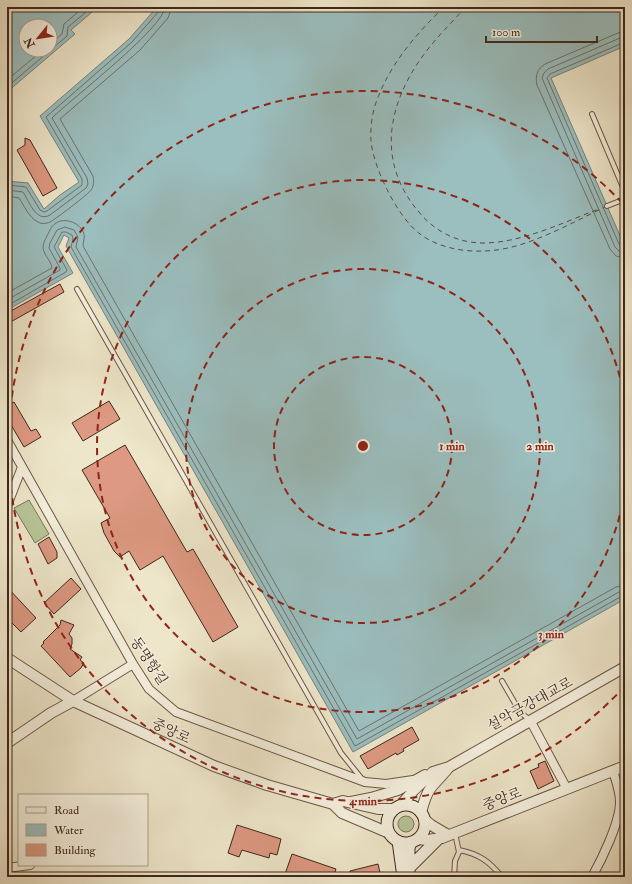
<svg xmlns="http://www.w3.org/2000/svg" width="632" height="884" viewBox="0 0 632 884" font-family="'IM FELL Double Pica','Noto Serif KR',serif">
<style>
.green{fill:#b7c598;stroke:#7c765a}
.water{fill:#9bbebe;stroke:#77827d;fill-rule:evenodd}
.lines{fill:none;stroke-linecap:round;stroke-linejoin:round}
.shore{stroke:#6e726c;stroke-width:1}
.ferry{stroke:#574d44;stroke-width:1;stroke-dasharray:5 4;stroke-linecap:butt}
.building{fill:#dd9982;stroke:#40271b}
.service-casing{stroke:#6c5747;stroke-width:6}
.minor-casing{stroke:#6c5747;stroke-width:10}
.tertiary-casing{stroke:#6c5747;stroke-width:12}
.secondary-casing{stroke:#40271b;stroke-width:13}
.service{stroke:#f4efdd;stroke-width:4}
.minor{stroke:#f4efdd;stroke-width:8}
.tertiary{stroke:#f4efdd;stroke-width:10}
.secondary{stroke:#f4efdd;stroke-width:11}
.ring{fill:none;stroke:#8f2418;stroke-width:2;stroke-dasharray:7 5}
.labels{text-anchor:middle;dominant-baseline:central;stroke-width:3;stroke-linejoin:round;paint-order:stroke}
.street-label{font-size:14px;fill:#40271b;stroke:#f4efdd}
.centre{fill:#8f2418;stroke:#f4efdd;stroke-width:2}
.ring-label{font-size:12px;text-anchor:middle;font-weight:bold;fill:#8f2418;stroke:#f4efdd;stroke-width:3;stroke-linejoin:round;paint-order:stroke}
</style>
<rect width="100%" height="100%" fill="#eee6ca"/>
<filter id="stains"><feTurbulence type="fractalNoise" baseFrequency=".005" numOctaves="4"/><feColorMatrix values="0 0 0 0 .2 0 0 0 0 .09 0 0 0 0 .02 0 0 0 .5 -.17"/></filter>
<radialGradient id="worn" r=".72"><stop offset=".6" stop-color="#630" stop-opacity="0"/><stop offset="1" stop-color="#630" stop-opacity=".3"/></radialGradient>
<path class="green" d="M29,500L49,534L35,543L14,508Z
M398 824a8 8 0 1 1 16 0a8 8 0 1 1-16 0Z"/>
<path class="water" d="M7,7H98L71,30L75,34L7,92ZM26,26H50V50H26Z
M157,7H625V46L551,78L625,247V599L353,752L66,246L69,238L64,235L58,247L73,273L7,310V181L28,183L44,209L60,195L79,182L40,116L129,39Z"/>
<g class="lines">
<path class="shore" d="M625,31L618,33L545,64C537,69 535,76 537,85L610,249L616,256L625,258
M625,37L620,38L548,69L544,73L542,78L615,247L619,251L625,252
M625,42L550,74L547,78L619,244L621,246L625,247
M50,44L62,34L64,24L84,7
M7,80L43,50
M7,87L67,36L68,27L92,7
M7,185L26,187L40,210L44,212L47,211L82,185V179L46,117L132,42L159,11L160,7
M7,190L23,192C29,201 36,223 50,215L86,188L88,184L87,178L52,118C71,99 164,28 165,7
M7,196L19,198C24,205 29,218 38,222C41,224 46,224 50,222C53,221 90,193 91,190C94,186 94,181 93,176L60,119L140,50L168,18L170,12L171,7
M7,293L52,268C51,261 44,255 43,248C43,243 45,240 47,236C49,232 51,226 56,223C65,217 81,223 84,234C85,238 83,242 83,246L359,731L616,587L625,585
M7,300L60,270V268L49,248L50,243L57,230L65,227L74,230L78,237L76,247L357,739L619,592L625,591
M7,306L66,272L67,270L54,247L62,232H66L72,235L73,239L71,247L355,746L622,596H625"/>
<path class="ferry" d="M444,7C417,33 390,64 377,100C372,112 370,129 371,142C374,169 398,218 420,234C437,247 462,252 483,251C523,251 569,224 605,207
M466,7C451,23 435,39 422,57C387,106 377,162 418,211C434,231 457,243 483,243C522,243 564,222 599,209"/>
</g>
<path class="building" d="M25,138L30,140L57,188L43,196L17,150L25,145Z
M60,284L64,292L7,324V313Z
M7,396L11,404L14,402L31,431L36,429L41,437L24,447L7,418Z
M109,401L120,419L83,441L72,423Z
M125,445L187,552L193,549L238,627L213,642L163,556L140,570L129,551L120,557L114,551L104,533L101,523L110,518L82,470Z
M49,537L57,552V558L48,564L38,544Z
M71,578L81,589L54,614L44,603Z
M7,587L36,618L21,632L7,618Z
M61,620L74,625L69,634L72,638V644L70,649L82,657L80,660L84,663L81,668L70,677L41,646L44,643L43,642L60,625Z
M412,727L419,740L403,749L404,751L397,755L396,753L368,769L360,756Z
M545,761L554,781L538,789L530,771L539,767L538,764Z
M237,825L281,839L277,855L270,853L269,858L242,850L239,857L228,853Z
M292,854L336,869L333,877H284Z
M378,864L381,877H351L350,871Z"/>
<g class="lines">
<defs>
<path id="service" d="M592,114L625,192
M607,206L625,199
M77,289L341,753L362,779
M502,681L520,712L530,720
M459,850C479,854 489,861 502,877
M454,877L455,861L459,852L455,833"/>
<path id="minor" d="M7,440L133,664L149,689L176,712L365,782L386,784L413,780
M7,506L22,467
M73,701L133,664
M530,720L567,789
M7,868L30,865
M592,877C602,859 620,822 620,802C620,791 616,781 613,771"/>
<path id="tertiary" d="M7,658L73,701L149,736L214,766L267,785L333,804L342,813L389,833
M7,743L51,713L73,701
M351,802L371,798L398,790L425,775
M333,804L343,801L378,809H395
M400,806L414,790L433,772L449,767L625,667
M421,813C423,805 425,796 430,789C436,781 443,775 449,767
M424,819L431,825L448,835
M417,839L427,840L442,838L625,766"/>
<path id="secondary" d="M387 824a19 19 0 1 1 38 0a19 19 0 1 1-38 0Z
M398,841L403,877
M409,868L438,839
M409,873V848L411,842"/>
</defs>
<use href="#service" class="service-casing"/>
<use href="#minor" class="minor-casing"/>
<use href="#tertiary" class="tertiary-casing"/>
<use href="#secondary" class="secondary-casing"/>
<use href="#service" class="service"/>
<use href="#minor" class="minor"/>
<use href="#tertiary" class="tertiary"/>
<use href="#secondary" class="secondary"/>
</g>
<g class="ring">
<circle cx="363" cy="446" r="89"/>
<circle cx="363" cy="446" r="177"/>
<path d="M625 492A266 266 0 1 1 625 400"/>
<path d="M625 686A355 355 0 1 1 625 206"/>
</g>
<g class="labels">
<g class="street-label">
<text transform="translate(149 661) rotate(56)">동명항길</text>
<text transform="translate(530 704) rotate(-29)">설악금강대교로</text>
<text transform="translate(171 731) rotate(25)">중앙로</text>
<text transform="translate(502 799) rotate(-21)">중앙로</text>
</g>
</g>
<circle cx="363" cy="446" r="6" class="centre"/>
<g class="ring-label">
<text x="452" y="450">1 min</text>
<text x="540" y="450">2 min</text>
<text x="551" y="638">3 min</text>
<text x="363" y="805">4 min</text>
</g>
<rect width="632" height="884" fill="none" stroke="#eee6ca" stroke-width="24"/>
<rect x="8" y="8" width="616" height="868" fill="none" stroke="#40271b" stroke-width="2"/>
<rect x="12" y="12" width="608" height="860" fill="none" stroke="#40271b"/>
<rect x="18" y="794" width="130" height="72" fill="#f4efdd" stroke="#ac9f8f"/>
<rect x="26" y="807" width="20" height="6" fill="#f4efdd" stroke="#ac9f8f"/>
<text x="54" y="814" font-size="12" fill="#40271b">Road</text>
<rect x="26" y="824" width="20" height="12" fill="#9bbebe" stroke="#ac9f8f"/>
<text x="54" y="834" font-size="12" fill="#40271b">Water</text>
<rect x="26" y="844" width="20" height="12" fill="#dd9982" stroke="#ac9f8f"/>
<text x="54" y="854" font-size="12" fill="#40271b">Building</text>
<g transform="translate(38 38) rotate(240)"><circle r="19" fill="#f4efdd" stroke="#ac9f8f"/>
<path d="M0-3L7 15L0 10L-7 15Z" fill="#8f2418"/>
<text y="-6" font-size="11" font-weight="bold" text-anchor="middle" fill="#40271b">N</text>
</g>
<path d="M486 36v6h111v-6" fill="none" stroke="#40271b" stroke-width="2"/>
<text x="492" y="36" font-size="12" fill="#40271b" stroke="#f4efdd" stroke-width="3" paint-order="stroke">100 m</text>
<rect width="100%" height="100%" filter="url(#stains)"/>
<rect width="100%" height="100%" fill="url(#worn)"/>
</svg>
